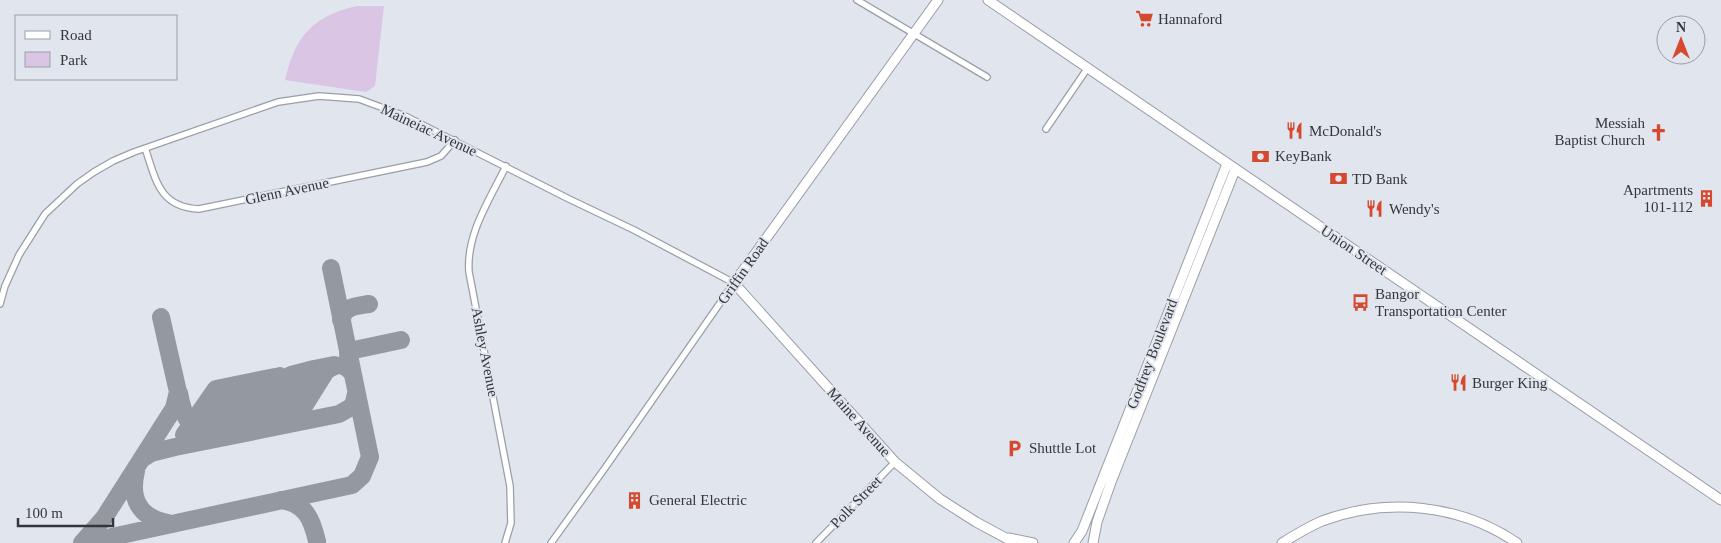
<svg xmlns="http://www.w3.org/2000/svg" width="1721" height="543" viewBox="0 0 1721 543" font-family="'Times New Roman',serif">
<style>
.green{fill:#dbc5e5}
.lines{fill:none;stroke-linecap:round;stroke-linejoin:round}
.taxiway{stroke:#94989f;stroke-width:18}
.street-casing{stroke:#9a9ea7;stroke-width:8}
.secondary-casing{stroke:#9a9ea7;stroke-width:11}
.street{stroke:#fff;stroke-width:5.5}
.secondary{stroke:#fff;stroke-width:9}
.labels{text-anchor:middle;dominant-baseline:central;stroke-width:4;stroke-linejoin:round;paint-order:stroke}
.poi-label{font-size:15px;fill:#34363a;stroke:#e0e5ee;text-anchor:start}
.street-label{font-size:15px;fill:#34363a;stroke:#e0e5ee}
</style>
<rect width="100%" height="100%" fill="#e0e5ee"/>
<path class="green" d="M357,6H384L375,86L366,92L285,80C295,36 313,16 357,6Z"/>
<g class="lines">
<path class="taxiway" d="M341,320C344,306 357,306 369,304
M348,354L354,350L401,340
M179,393C184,420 189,429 216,439L251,385L255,381L275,377
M288,424L296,419L326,371C337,363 344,363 352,373
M268,428L276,423L310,372L314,369L334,365
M249,432L254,430L291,375L314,369
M184,435L216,389L255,381
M230,436L239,428L272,380L280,376
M196,441L202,434L235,386
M143,458L151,453L175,447L339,414L353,406L356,394
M136,471C129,499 140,518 168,523
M281,500C306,503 312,520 317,541
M82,543L104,518L174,408L178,392L161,317
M84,543L352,485L362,476L370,457L331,268"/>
<defs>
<path id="street" d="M857,0L987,77
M1046,129L1087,69
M145,148C156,180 159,207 199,209L427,162L441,156L455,140
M0,304L5,286L19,255L45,214L77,184L94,172L113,161L134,152L278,102L319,96L359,99L405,116L569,199L634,230L734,283L605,468L551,543
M505,543L511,523L510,486L469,272C466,234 490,199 506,166
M816,543L895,462"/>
<path id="secondary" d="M938,0L734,283L895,462L940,499L976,522L1015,543
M988,0L1721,500
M1009,538L1033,543
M1074,543L1082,531L1227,164
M1093,543L1097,522L1111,482L1235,170
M1282,543C1295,535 1308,527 1322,521C1387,497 1460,504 1517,543"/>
</defs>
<use href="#street" class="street-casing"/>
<use href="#secondary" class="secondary-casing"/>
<use href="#street" class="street"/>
<use href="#secondary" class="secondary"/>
</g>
<defs>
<symbol id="supermarket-bare" viewBox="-9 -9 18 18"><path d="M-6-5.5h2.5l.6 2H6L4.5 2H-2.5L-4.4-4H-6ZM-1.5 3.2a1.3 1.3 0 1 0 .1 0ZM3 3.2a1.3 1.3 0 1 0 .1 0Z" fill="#d54a2e" stroke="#e0e5ee" stroke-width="2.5" paint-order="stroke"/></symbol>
<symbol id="restaurant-bare" viewBox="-9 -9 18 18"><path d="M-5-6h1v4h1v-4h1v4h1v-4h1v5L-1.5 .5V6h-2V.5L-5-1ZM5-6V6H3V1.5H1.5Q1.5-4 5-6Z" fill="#d54a2e" stroke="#e0e5ee" stroke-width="2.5" paint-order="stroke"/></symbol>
<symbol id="church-bare" viewBox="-9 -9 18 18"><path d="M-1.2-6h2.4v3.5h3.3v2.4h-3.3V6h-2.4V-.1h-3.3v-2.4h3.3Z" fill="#d54a2e" stroke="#e0e5ee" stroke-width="2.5" paint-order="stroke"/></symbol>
<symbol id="bank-bare" viewBox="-9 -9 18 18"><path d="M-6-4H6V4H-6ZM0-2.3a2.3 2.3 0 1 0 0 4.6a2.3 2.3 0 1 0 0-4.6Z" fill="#d54a2e" stroke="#e0e5ee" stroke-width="2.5" paint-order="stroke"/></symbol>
<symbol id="building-bare" viewBox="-9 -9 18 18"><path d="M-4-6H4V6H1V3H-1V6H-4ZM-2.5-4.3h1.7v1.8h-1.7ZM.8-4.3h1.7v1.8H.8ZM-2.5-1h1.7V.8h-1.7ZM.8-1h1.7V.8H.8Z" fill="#d54a2e" stroke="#e0e5ee" stroke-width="2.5" paint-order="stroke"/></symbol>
<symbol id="bus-bare" viewBox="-9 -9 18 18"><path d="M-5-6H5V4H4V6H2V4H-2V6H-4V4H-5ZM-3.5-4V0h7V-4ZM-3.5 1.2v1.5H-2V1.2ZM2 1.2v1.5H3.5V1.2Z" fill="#d54a2e" stroke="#e0e5ee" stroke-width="2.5" paint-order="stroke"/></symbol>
<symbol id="parking-bare" viewBox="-9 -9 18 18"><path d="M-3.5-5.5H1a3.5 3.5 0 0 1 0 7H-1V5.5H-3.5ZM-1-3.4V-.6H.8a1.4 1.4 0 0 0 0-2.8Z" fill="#d54a2e" stroke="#e0e5ee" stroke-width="2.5" paint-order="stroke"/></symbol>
</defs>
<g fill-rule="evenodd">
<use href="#supermarket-bare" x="1132" y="6" width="25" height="25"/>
<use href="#restaurant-bare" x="1282" y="118" width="25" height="25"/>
<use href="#church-bare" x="1646" y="120" width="25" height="25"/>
<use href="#bank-bare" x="1248" y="144" width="25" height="25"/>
<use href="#bank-bare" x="1326" y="166" width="25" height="25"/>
<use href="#building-bare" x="1694" y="186" width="25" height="25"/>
<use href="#restaurant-bare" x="1362" y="196" width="25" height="25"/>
<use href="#bus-bare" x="1348" y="290" width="25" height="25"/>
<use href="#restaurant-bare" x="1446" y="370" width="25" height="25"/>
<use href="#parking-bare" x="1002" y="436" width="25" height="25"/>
<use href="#building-bare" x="622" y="488" width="25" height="25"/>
</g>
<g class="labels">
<g class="poi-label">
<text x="1158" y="19">Hannaford</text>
<text x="1645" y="123" text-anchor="end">Messiah<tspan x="1645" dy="17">Baptist Church</tspan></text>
<text x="1309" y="131">McDonald's</text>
<text x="1275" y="156">KeyBank</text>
<text x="1352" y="179">TD Bank</text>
<text x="1693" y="190" text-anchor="end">Apartments<tspan x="1693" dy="17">101-112</tspan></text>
<text x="1389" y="209">Wendy's</text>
<text x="1375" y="294">Bangor<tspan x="1375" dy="17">Transportation Center</tspan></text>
<text x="1472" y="383">Burger King</text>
<text x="1029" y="448">Shuttle Lot</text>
<text x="649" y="500">General Electric</text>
</g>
<g class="street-label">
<text transform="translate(429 130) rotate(25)">Maineiac Avenue</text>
<text transform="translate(287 191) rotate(-12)">Glenn Avenue</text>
<text transform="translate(1354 250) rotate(34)">Union Street</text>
<text transform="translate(743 271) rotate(-55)">Griffin Road</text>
<text transform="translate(485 352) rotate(79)">Ashley Avenue</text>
<text transform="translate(1152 354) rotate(-69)">Godfrey Boulevard</text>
<text transform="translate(859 422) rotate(48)">Maine Avenue</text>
<text transform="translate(856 502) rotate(-46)">Polk Street</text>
</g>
</g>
<rect x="15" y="15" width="162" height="65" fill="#e0e5ee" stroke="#9b9fa6"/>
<rect x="25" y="31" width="25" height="8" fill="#ffffff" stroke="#9b9fa6"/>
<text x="60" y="40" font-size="15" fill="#34363a">Road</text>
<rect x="25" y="52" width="25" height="15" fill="#dbc5e5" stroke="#9b9fa6"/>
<text x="60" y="65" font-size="15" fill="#34363a">Park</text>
<g transform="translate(1681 40)"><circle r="24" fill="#e0e5ee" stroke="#9b9fa6"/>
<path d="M0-4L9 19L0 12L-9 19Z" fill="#d54a2e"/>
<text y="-8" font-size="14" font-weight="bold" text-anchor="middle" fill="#34363a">N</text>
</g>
<path d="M18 518v8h95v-8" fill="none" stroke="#34363a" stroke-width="2.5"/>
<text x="25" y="518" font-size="15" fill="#34363a" stroke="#e0e5ee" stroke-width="4" paint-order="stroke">100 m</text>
</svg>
